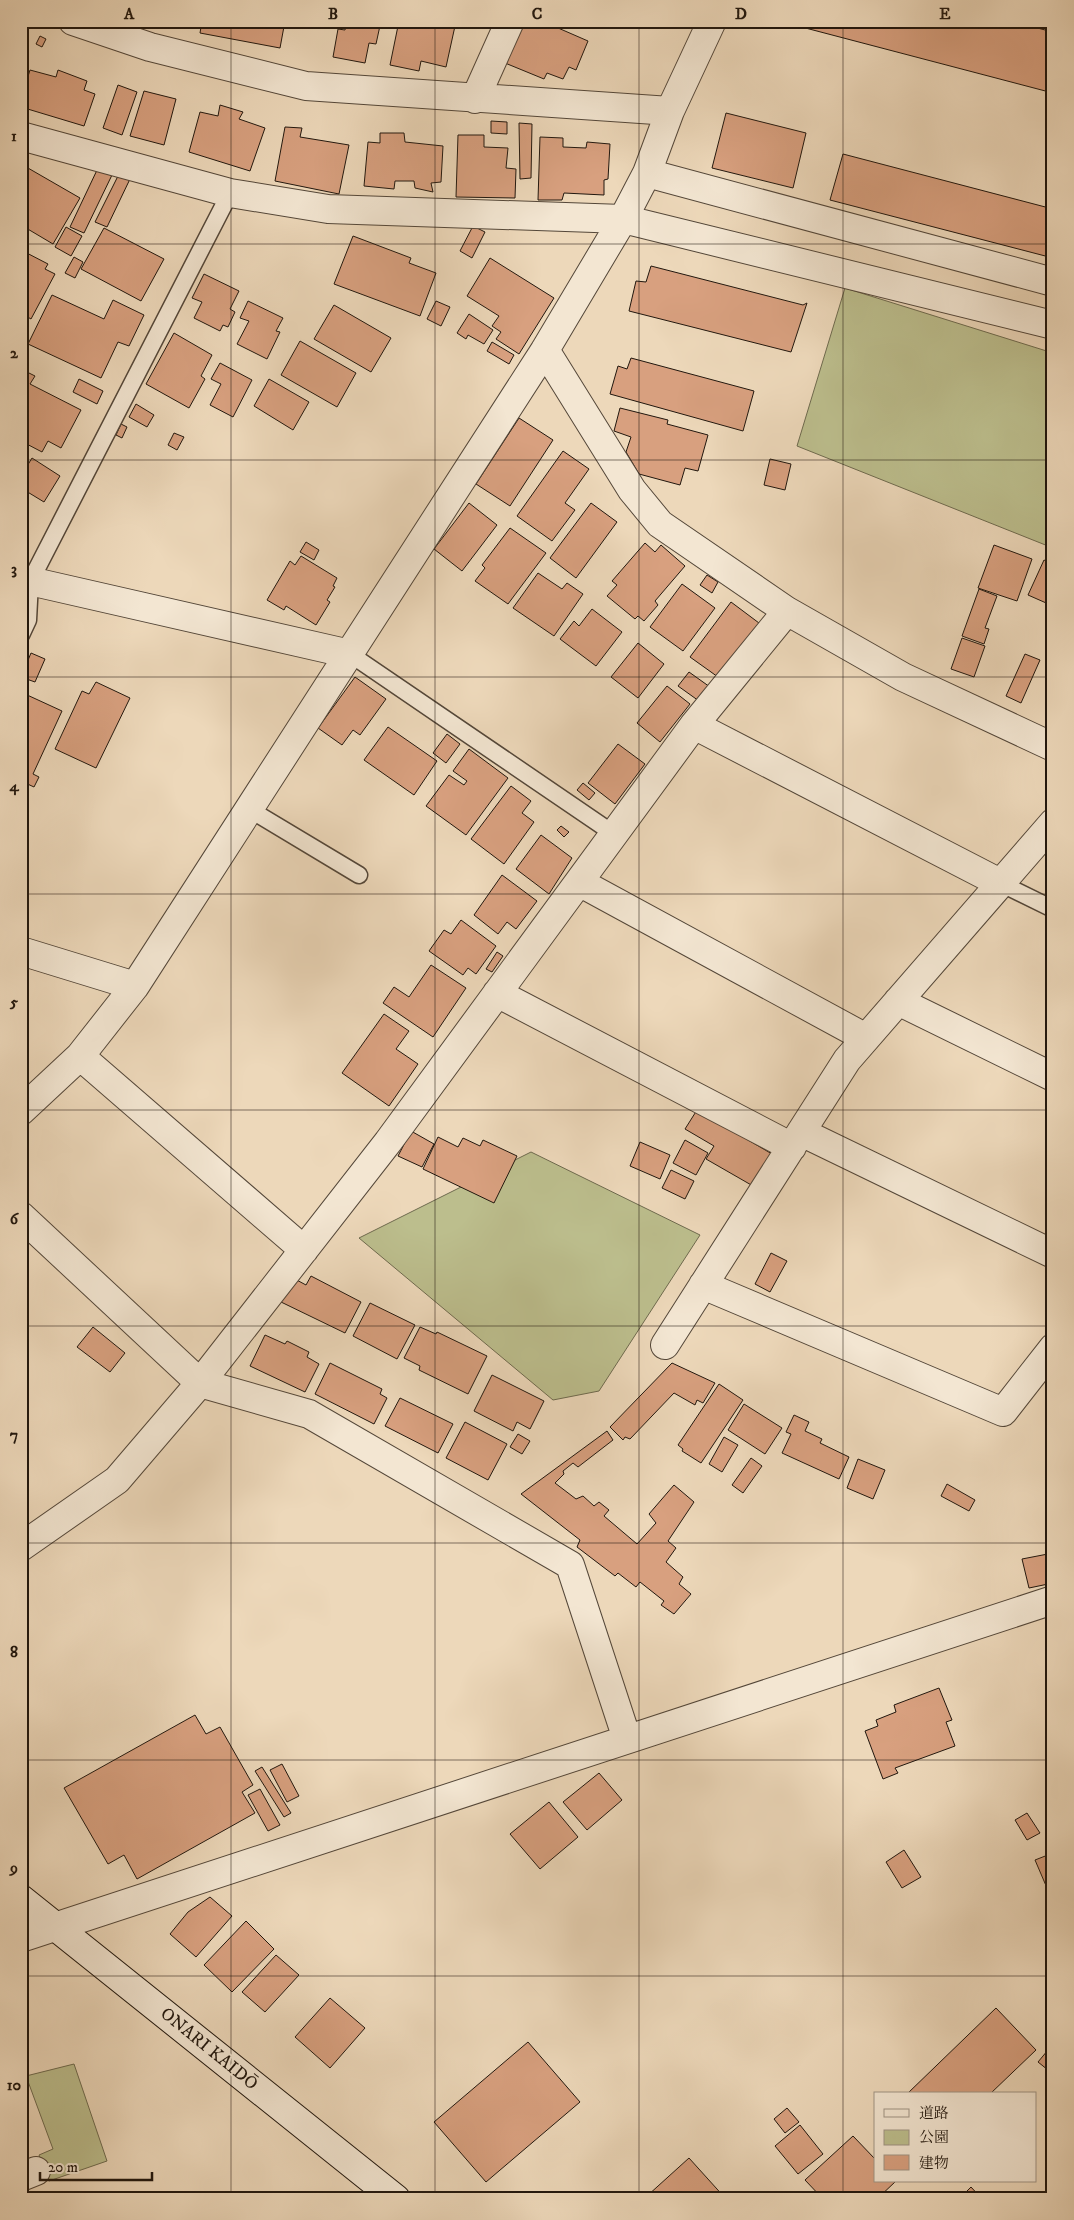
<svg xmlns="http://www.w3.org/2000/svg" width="1074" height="2220" viewBox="0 0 1074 2220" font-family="'IM FELL DW Pica','Noto Serif JP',serif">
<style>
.green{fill:#bcbe8d;stroke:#6e6a4e}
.building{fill:#d8a07f;stroke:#21170e}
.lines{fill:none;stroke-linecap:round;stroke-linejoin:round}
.lane-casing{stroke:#544739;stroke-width:19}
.street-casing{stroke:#544739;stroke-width:30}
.secondary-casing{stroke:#21170e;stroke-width:30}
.lane{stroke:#f3e6d2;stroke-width:16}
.street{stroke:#f3e6d2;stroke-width:28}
.secondary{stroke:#f3e6d2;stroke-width:28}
.grid{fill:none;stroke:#21170e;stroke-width:1;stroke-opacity:0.55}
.labels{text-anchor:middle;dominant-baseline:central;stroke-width:4;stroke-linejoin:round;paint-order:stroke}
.street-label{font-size:18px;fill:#21170e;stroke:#f3e6d2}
.neatline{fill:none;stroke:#21170e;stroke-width:2}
.grid-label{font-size:16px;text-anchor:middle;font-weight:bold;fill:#21170e}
</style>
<rect width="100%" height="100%" fill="#edd8ba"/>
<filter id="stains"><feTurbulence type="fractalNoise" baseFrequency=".004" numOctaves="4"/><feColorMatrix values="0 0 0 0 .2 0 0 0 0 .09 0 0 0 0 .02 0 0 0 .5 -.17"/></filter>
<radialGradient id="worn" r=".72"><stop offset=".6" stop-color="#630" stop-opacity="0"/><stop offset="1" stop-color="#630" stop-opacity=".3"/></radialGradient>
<path class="green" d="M845,288L1053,353V548L797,446Z
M531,1152L700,1235L599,1391L553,1400L359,1238Z
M74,2064L107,2161L49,2181L39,2155L53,2149L26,2076Z"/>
<path class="building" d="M202,21H285L280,48L200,33Z
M347,21H381L376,44L369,43L365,63L333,57L338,29L345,30Z
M399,21H430L455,26L446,67L421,61L419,71L390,65Z
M523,21H542L588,41L576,70L569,67L563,79L547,73L544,79L505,63Z
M795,21H1010L1053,32V93L794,25Z
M40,36L46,39L42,47L36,44Z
M30,70L56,77L58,70L87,81L84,90L95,94L84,126L21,107V99Z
M118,85L137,92L122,135L103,128Z
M144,91L176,99L164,145L130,136Z
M220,105L243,112L239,119L265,128L250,171L189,152L200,112L218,116Z
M726,113L806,133L793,188L712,168Z
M491,121L507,122V134L491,133Z
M519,123L532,124L531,178L520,179Z
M285,127L302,128L300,137L349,145L339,194L275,181Z
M380,133H404L405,142L443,146L441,182L431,183L433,192L415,188L414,181H395L394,189L364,186L368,142L380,143Z
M458,135H484V147L508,148L506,168L516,169L515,198L456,197Z
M540,137L563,138V147L586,148L587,142L610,144L608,179L604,180V195L564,193L562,200H538Z
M843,154L1053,209V258L830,200Z
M21,164L80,198L53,244L21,225Z
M98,168L112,175L84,233L70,227Z
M119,174L130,179L107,227L95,222Z
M473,226L485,232L472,258L460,251Z
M66,227L82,236L71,256L55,247Z
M104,228L164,259L141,301L81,269Z
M353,236L411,258L409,263L436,273L420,316L334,284Z
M21,250L48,264L45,269L55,274L31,319L21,313Z
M74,257L83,262L75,278L65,273Z
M490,258L554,298L519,354L496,339L501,332L492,326L499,316L467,296Z
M651,266L803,305L807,303L791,352L629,311L636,281L646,282Z
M204,274L239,291L230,309L235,312L228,327L223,325L220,331L194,318L202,302L192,298Z
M52,295L104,319L113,300L144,315L129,346L118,342L101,378L28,344Z
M248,301L283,318L276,331L280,332L267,359L237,344L249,321L240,318Z
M436,301L450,307L441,326L427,319Z
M334,305L391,338L371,372L314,339Z
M469,314L493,330L484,344L468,335L466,339L457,333Z
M21,324L27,327L21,337Z
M174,333L212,355L201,376L205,379L189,408L146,384Z
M300,341L356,373L337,407L281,375Z
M492,342L514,355L509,364L487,351Z
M631,358L754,391L743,431L610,394L618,366L627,369Z
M220,363L252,380L233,417L210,405L221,384L211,379Z
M21,369L35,376L30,384L81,410L61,448L48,441L42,452L21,441Z
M79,379L103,391L97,404L73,392Z
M269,379L309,402L293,430L254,406Z
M136,404L154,415L147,427L129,417Z
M620,408L668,420L667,424L708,435L698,471L685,468L680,485L639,474L626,452L631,437L614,431Z
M519,418L553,440L510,506L476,484Z
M121,424L127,427L122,438L116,435Z
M174,433L184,437L177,450L168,445Z
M563,451L589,469L565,503L575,510L552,541L517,516Z
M32,458L60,476L44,502L21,488V476Z
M770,459L791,464L785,490L764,485Z
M469,503L497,525L462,571L434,549Z
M591,503L617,522L576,578L550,558Z
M21,504L28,508L21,520Z
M510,528L546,553L508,604L475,581L485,568L482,565Z
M306,542L319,550L314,560L300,552Z
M645,543L655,552L661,545L685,566L655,601L658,605L644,621L638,616L635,619L607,596L617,585L612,581Z
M994,545L1032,559L1017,601L978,588Z
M301,556L337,578L333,586L335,587L327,600L330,602L316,625L286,606L284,610L267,600L290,561L295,565Z
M1044,560L1053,564V606L1028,595Z
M538,573L562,589L567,583L583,594L554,636L513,608Z
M707,575L718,582L712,593L700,585Z
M682,584L715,608L683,651L650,627Z
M979,589L997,596L985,628L989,629L984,644L962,636Z
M731,602L759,623L718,677L690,657Z
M592,609L622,632L596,666L560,639L574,621L579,626Z
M962,638L985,646L974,677L951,669Z
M638,643L664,664L638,698L611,677Z
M31,653L45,659L35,682L21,677Z
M1025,654L1040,660L1021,703L1006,696Z
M689,672L710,687L699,701L678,686Z
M355,677L386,699L360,735L353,730L342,745L318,728Z
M96,682L130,698L96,768L55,749L82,691L89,694Z
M667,686L690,704L660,742L637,723Z
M25,694L62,711L33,774L39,777L34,787L21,781V703Z
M388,727L437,761L414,795L364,760Z
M447,734L460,744L446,763L433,753Z
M618,744L645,764L615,804L588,783Z
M469,749L508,778L466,835L426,806L449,775L464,785L467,781L453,771Z
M583,783L595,793L589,800L577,790Z
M511,786L531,801L522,813L534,822L504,864L471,839Z
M561,826L569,832L564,837L557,830Z
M541,835L572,858L549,894L516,869Z
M502,875L537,901L516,929L507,922L498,934L474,915Z
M461,920L496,946L476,974L468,968L463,975L429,951L444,930L451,934Z
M497,952L503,956L492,972L486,969Z
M431,965L466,988L433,1037L383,1003L394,987L409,997Z
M384,1014L409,1031L396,1049L418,1064L389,1106L342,1073Z
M697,1110L772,1154L753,1186L706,1159L714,1146L685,1129Z
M411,1131L434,1144L422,1167L398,1156Z
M438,1137L458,1147L463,1138L480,1146L483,1140L517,1156L494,1203L423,1169Z
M685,1140L708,1153L696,1175L673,1163Z
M640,1142L670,1155L660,1179L630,1166Z
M671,1170L694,1181L685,1199L662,1188Z
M771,1253L787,1261L770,1292L755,1284Z
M311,1276L361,1302L345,1333L281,1302L293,1278L306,1285Z
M370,1303L415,1325L397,1359L353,1336Z
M93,1327L125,1353L110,1372L77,1347Z
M420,1327L436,1334L437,1332L487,1356L468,1394L419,1370L420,1366L404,1358Z
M265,1335L285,1344L287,1341L309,1352L307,1357L319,1364L305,1392L250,1366Z
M330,1363L382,1389L380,1394L387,1398L374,1424L315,1394Z
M672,1363L715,1383L703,1403L697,1400L695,1405L674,1393L630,1439L625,1437L623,1440L610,1427Z
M492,1375L544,1401L530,1429L517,1422L513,1431L474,1411Z
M719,1384L743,1400L701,1463L682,1451L683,1449L678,1445Z
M400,1398L453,1424L438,1453L385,1426Z
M744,1404L782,1428L765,1454L728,1430Z
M794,1415L809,1422L805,1431L822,1439L820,1443L849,1457L839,1479L782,1453L791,1434L786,1432Z
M465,1422L507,1444L488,1480L446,1458Z
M607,1431L613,1440L578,1467L573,1463L563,1471L564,1474L555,1483L576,1499L583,1496L594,1506L599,1502L609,1510L604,1516L637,1544L656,1523L649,1514L674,1485L694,1502L668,1541L676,1548L666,1562L683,1577L679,1584L691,1594L674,1614L661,1605L664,1601L640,1582L636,1587L618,1573L615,1576L577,1547L580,1540L521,1494Z
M518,1434L530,1441L522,1454L510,1447Z
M724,1437L738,1445L722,1472L709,1464Z
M751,1458L762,1466L743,1493L732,1485Z
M858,1459L885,1470L873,1499L847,1488Z
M947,1484L975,1500L969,1511L941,1496Z
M1053,1553V1583L1029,1588L1022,1559Z
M939,1688L952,1720L946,1722L955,1746L895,1768L898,1773L883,1779L865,1731L878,1726L876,1720L896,1712L894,1705Z
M195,1715L206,1734L220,1727L253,1785L242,1792L255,1813L137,1879L124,1855L108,1864L64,1788Z
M282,1764L299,1796L287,1802L270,1770Z
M262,1767L291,1813L284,1817L255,1771Z
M599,1773L622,1800L587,1830L563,1802Z
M260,1789L280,1825L268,1831L248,1795Z
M549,1802L578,1837L540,1869L510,1834Z
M1027,1813L1040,1833L1027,1840L1015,1820Z
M904,1850L921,1877L902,1888L886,1862Z
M1053,1853V1902L1035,1860Z
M210,1897L232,1916L196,1957L170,1934L188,1912Z
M246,1921L274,1949L232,1992L204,1965Z
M276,1955L299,1975L265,2012L242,1992Z
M330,1998L365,2028L330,2068L295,2037Z
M996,2008L1036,2050L990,2094H907Z
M528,2042L580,2102L486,2182L434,2122Z
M1053,2044V2074L1038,2062Z
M787,2108L799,2122L785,2133L774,2119Z
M800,2125L823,2154L798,2174L775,2146Z
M853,2136L875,2159V2181H896L877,2199H823L805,2180Z
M689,2158L726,2199H649L647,2196Z
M971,2187L982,2199H959Z"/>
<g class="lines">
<defs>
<path id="lane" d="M21,635L28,620L30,582L230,193
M350,654L614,834
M249,809L359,875
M1000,883L1053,909"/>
<path id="street" d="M73,21L150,47L306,86L670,111
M475,99L510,21
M21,136L230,193L328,209L623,219L1053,325
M647,173L1053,282
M545,350L632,490L660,524L787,611L903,677L1053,747
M21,579L350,654
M694,725L1000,883
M579,882L866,1038
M21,951L135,986
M497,993L792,1147
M898,1001L1053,1077
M80,1056L304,1250
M21,1111L80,1056L135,986L545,350L623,219L647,173L670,111L712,21
M801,1132L1053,1254
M21,1216L200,1383L309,1414L570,1565L627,1739
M703,1285L1003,1412L1053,1348
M665,1345L847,1060L1053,823
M21,1547L117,1480L200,1383L388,1142L694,725L787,611
M21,1938L1053,1600
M21,2177L36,2171"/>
<path id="secondary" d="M21,1899L396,2199"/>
</defs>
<use href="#lane" class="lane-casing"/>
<use href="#street" class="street-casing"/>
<use href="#secondary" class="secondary-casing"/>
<use href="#lane" class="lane"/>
<use href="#street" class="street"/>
<use href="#secondary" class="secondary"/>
</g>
<path class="grid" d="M231,21V2199M435,21V2199M639,21V2199M843,21V2199M21,244H1053M21,460H1053M21,677H1053M21,894H1053M21,1110H1053M21,1326H1053M21,1543H1053M21,1760H1053M21,1976H1053"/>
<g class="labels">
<g class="street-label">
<text transform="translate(209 2049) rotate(39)">ONARI KAIDŌ</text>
</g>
</g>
<rect width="1074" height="2220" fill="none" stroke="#edd8ba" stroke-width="55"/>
<rect x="874" y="2092" width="162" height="90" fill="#f3e6d2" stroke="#9f9384"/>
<rect x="884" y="2109" width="25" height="8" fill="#f3e6d2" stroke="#9f9384"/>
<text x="919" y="2118" font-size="15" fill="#21170e">道路</text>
<rect x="884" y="2130" width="25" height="15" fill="#bcbe8d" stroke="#9f9384"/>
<text x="919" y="2142" font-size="15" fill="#21170e">公園</text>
<rect x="884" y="2155" width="25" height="15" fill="#d8a07f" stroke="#9f9384"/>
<text x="919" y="2168" font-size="15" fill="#21170e">建物</text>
<path d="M40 2172v8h112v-8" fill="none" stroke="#21170e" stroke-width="2.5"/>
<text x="48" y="2172" font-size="15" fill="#21170e" stroke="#f3e6d2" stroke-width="4" paint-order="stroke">20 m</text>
<rect x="28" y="28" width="1018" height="2164" class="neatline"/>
<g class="grid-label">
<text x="129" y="19">A</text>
<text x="333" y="19">B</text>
<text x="537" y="19">C</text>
<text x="741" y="19">D</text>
<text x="945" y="19">E</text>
<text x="14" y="141">1</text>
<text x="14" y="358">2</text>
<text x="14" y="574">3</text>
<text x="14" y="791">4</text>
<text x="14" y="1007">5</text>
<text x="14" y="1224">6</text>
<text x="14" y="1440">7</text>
<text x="14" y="1657">8</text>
<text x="14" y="1873">9</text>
<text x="14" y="2090">10</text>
</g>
<rect width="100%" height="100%" filter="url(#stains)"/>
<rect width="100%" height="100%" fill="url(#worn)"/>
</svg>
